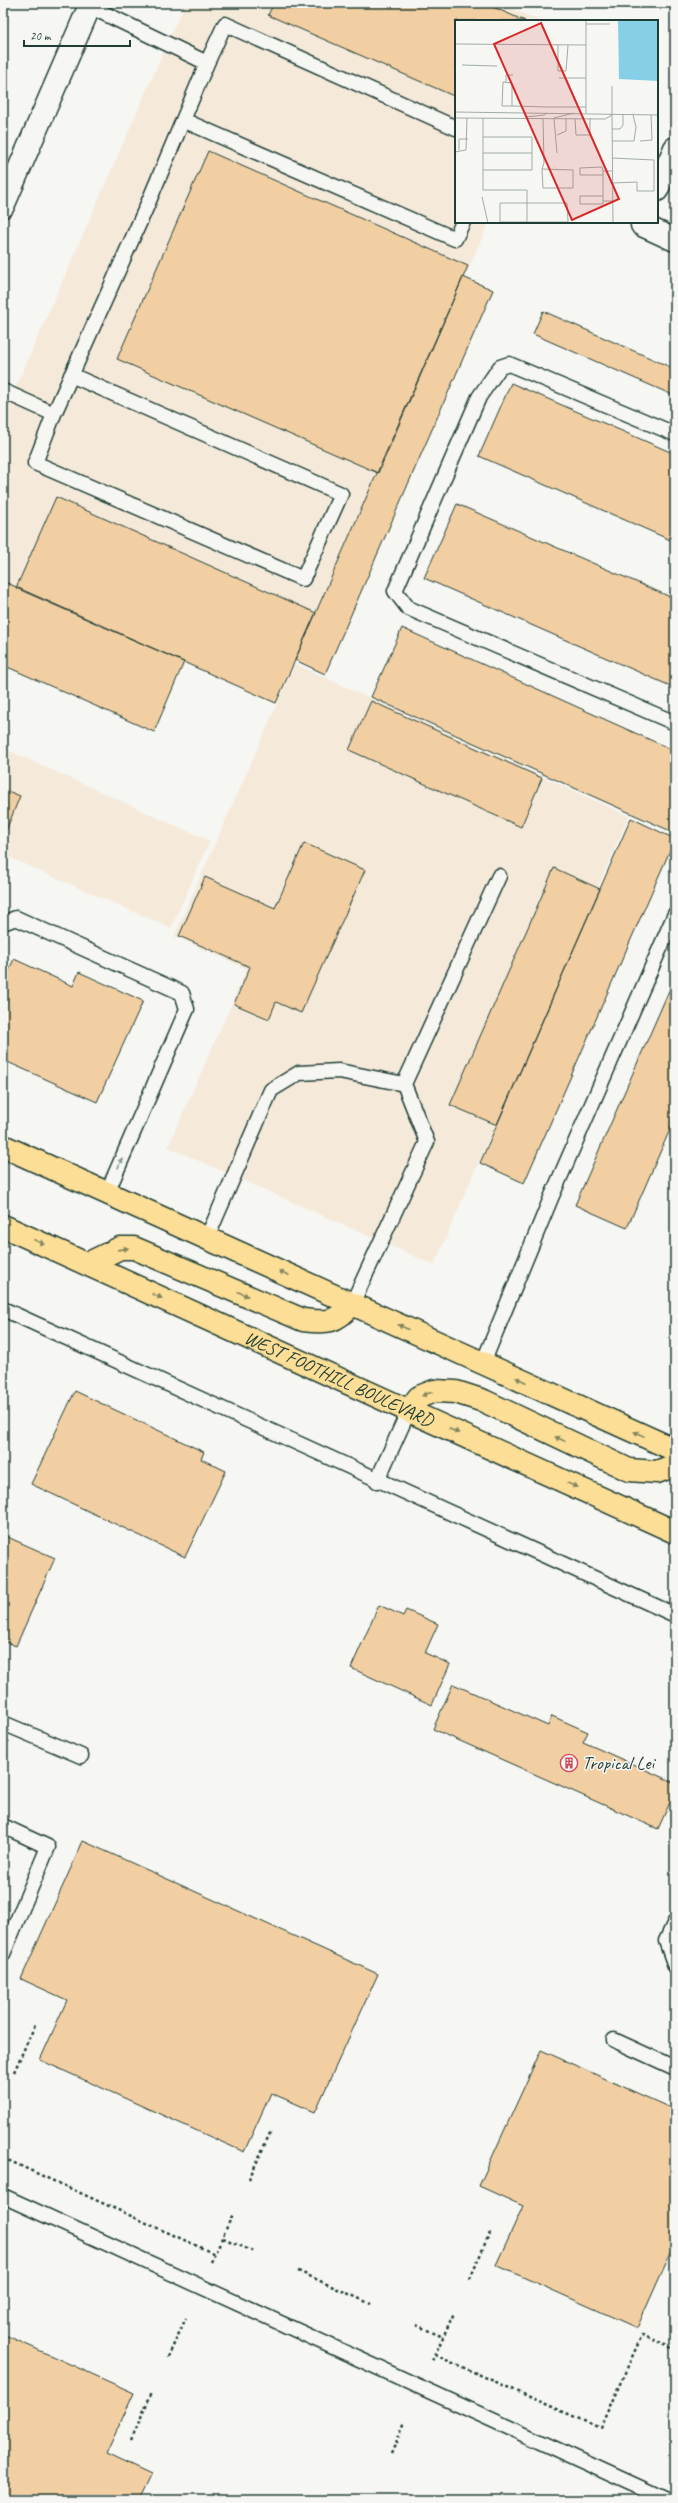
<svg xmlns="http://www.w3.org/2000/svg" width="678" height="2503" viewBox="0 0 678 2503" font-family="Caveat,sans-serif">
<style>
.built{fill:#f5eada}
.building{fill:#f2cfa3;stroke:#1f3d34}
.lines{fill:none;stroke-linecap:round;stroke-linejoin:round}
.lane-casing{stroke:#1f3d34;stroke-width:17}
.street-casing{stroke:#1f3d34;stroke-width:25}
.secondary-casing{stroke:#1f3d34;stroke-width:25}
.primary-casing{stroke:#1f3d34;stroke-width:25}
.path{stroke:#1f3d34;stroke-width:2.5;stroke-dasharray:3 3;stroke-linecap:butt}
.lane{stroke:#f6f6f2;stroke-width:14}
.street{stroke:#f6f6f2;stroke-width:22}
.secondary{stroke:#f6f6f2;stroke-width:22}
.primary{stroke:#fcde96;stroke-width:22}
.oneway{fill:#8a9a93}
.oneway2{fill:#828560}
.labels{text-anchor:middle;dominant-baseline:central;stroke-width:3;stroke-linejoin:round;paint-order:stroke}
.street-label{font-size:19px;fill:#1f3d34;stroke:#f6f6f2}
.poi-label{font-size:19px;fill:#1f3d34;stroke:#f6f6f2;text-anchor:start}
.inset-road{fill:none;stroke:#a0aca6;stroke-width:1}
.view{fill:#d62828;fill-opacity:0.15;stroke:#d62828;stroke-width:2}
.inset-edge{fill:none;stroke:#1f3d34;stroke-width:2}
</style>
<rect width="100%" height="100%" fill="#f6f6f2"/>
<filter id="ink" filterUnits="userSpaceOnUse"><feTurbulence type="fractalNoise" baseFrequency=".025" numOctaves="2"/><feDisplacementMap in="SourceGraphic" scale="8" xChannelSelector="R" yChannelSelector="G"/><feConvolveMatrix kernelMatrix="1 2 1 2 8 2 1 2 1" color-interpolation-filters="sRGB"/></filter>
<g filter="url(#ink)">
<path class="built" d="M185,3H499L541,21H456V222H489L276,704L3,581V416Z
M295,664L629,816L434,1265L168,1147L247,969L174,936Z
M3,748L210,841L171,928L3,855Z"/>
<path class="building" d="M274,3H484L525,21H456V97L268,15Z
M208,151L468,266L378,473L117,359Z
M463,277L493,290L325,674L295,660Z
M543,311L675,369V396L533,334Z
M511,383L675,454V542L479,456Z
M56,497L316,613L276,703L16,588Z
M457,504L675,599V688L424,578Z
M5,582L184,662L154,732L3,665Z
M402,628L675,751V833L371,697Z
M371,701L542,778L521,827L349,750Z
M3,789L20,796L3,838Z
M631,818L675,839L524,1183L480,1163Z
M304,843L365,870L301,1013L276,1002L269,1019L234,1004L250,967L179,936L205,877L275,908Z
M554,868L600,889L497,1125L450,1105Z
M14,959L73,986L79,972L143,1001L97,1102L3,1060V983Z
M675,977V1118L627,1228L575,1205Z
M75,1391L204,1452L201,1459L226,1471L185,1557L31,1484Z
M3,1535L55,1558L16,1646L3,1641Z
M379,1605L403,1616L406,1610L438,1624L425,1653L450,1664L432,1705L351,1668Z
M453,1684L548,1726L552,1716L588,1732L583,1742L675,1783V1791L658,1829L433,1729Z
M83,1841L378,1974L315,2112L271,2093L244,2152L40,2060L67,2000L21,1979Z
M541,2050L675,2110V2243L637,2328L496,2265L523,2206L479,2186Z
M3,2334L134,2393L106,2454L151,2475L139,2500H3Z"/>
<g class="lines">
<defs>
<path id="lane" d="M207,63L225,24L456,128
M183,120L455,239L463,222
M3,391L54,414L146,208L207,63L89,6
M54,414L35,463L303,579L341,494L71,375
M675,434L509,364L500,367L479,397L395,591L408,608L675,723
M3,923L16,918L182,993L187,1009L107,1193
M207,1238L271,1090L299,1073L339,1071L404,1084
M352,1304L427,1142L404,1084L499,876
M3,1309L675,1615
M483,1363L551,1198L675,914
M377,1481L409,1410
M3,1723L81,1756
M3,1826L48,1847L3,1954
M675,1922L666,1941L675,1966
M614,2040L675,2068
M3,2196L667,2500"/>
<path id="street" d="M657,190L675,148
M643,222L642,225L675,240"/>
<path id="secondary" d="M3,206L91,3"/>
<g id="primary">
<path d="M3,1146L675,1450"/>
<path id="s1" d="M3,1226L675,1532"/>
<path d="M87,1264L120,1248H134L303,1320C327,1323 336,1323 352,1304"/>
<path d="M409,1410L419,1397L434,1391L456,1392L484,1401L629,1470L657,1472L675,1465"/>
</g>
</defs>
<use href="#lane" class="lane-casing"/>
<use href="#street" class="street-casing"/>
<use href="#secondary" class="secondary-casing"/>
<use href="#primary" class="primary-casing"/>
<path class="path" d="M14,2072L35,2025
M3,2158L215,2254
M249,2179L271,2131
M223,2238L254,2252
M211,2262L233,2214
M298,2271L371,2304
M470,2279L490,2232
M416,2325L443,2337
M435,2355L600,2428L642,2335L672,2348
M168,2357L186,2318
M432,2361L454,2313
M131,2440L152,2392
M391,2454L405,2422
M310,2499L314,2500"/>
<use href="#lane" class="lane"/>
<use href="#street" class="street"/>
<use href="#secondary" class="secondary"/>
<use href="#primary" class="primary"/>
</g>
<defs><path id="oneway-solid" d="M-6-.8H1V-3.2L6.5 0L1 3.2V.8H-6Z"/></defs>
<use class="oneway" href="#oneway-solid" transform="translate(120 1163) rotate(-67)"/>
<g class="oneway2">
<use href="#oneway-solid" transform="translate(39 1242) rotate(24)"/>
<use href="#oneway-solid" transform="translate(123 1249) rotate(-8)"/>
<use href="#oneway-solid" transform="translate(284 1273) rotate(-156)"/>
<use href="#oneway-solid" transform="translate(243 1294) rotate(24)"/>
<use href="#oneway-solid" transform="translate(157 1296) rotate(24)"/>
<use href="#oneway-solid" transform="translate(403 1327) rotate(-156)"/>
<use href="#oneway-solid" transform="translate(521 1380) rotate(-156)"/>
<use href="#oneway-solid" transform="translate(427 1394) rotate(159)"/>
<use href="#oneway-solid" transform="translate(454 1431) rotate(25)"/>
<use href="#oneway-solid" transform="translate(639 1434) rotate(-156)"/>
<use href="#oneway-solid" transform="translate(560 1439) rotate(-154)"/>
<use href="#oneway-solid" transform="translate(572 1485) rotate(25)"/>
</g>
</g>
<defs>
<symbol id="building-ring" viewBox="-11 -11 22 22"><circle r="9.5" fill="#f6f6f2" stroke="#d1495b" stroke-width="1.5"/><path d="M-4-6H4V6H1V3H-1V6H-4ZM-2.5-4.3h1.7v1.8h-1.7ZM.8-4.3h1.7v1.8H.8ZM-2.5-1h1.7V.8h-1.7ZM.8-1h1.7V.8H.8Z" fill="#d1495b"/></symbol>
</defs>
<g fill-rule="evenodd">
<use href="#building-ring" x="559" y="1753" width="20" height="20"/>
</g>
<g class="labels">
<g class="street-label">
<text stroke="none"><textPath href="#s1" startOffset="369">WEST FOOTHILL BOULEVARD</textPath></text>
</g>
<g class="poi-label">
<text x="582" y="1763">Tropical Lei</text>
</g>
</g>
<g transform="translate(455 20)">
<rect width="203" height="203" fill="#f6f6f2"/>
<path d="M163,0H203V61L164,59Z" fill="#86d0e7"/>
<path class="inset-road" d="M131,4H155M0,24L131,25M103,25V51H111L113,25M7,45L42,46M104,58H131M51,62V55H58M57,86V63L48,62L47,86H57L92,87H131M0,92L203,95M131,93V0M157,95V66M157,95L158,203M71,97L89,95L92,93M0,98L150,99L157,95M28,98V170H72V202M99,98L119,93M99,99L102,133M120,99L121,115H135V98M157,109H165L168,105V95M102,115L111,111V98M28,117H77V150H28M157,121H179L181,107L178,95M185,121L197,120L196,95M4,130V119H13M0,132L11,130L12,98M28,133H77M157,138L199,140V171H182V162L158,163M87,149L118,150V168H88L87,149L89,143L88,99M148,151L147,147L125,148V155H148M158,151H148V181H158M148,176H125V184H148V181M27,177L33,203M113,203V202L112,183H45V202H113"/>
<path class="view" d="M86,3L164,179L117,200L39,24Z"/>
<rect width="203" height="203" class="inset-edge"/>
</g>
<rect width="678" height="2503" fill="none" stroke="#f6f6f2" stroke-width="16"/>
<rect x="8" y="8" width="662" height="2487" fill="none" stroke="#1f3d34" stroke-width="1.5" filter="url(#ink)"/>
<path d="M24 40v6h106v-6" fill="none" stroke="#1f3d34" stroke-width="2"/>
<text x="30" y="40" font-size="12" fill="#1f3d34" stroke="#f6f6f2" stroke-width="3" paint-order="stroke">20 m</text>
</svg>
